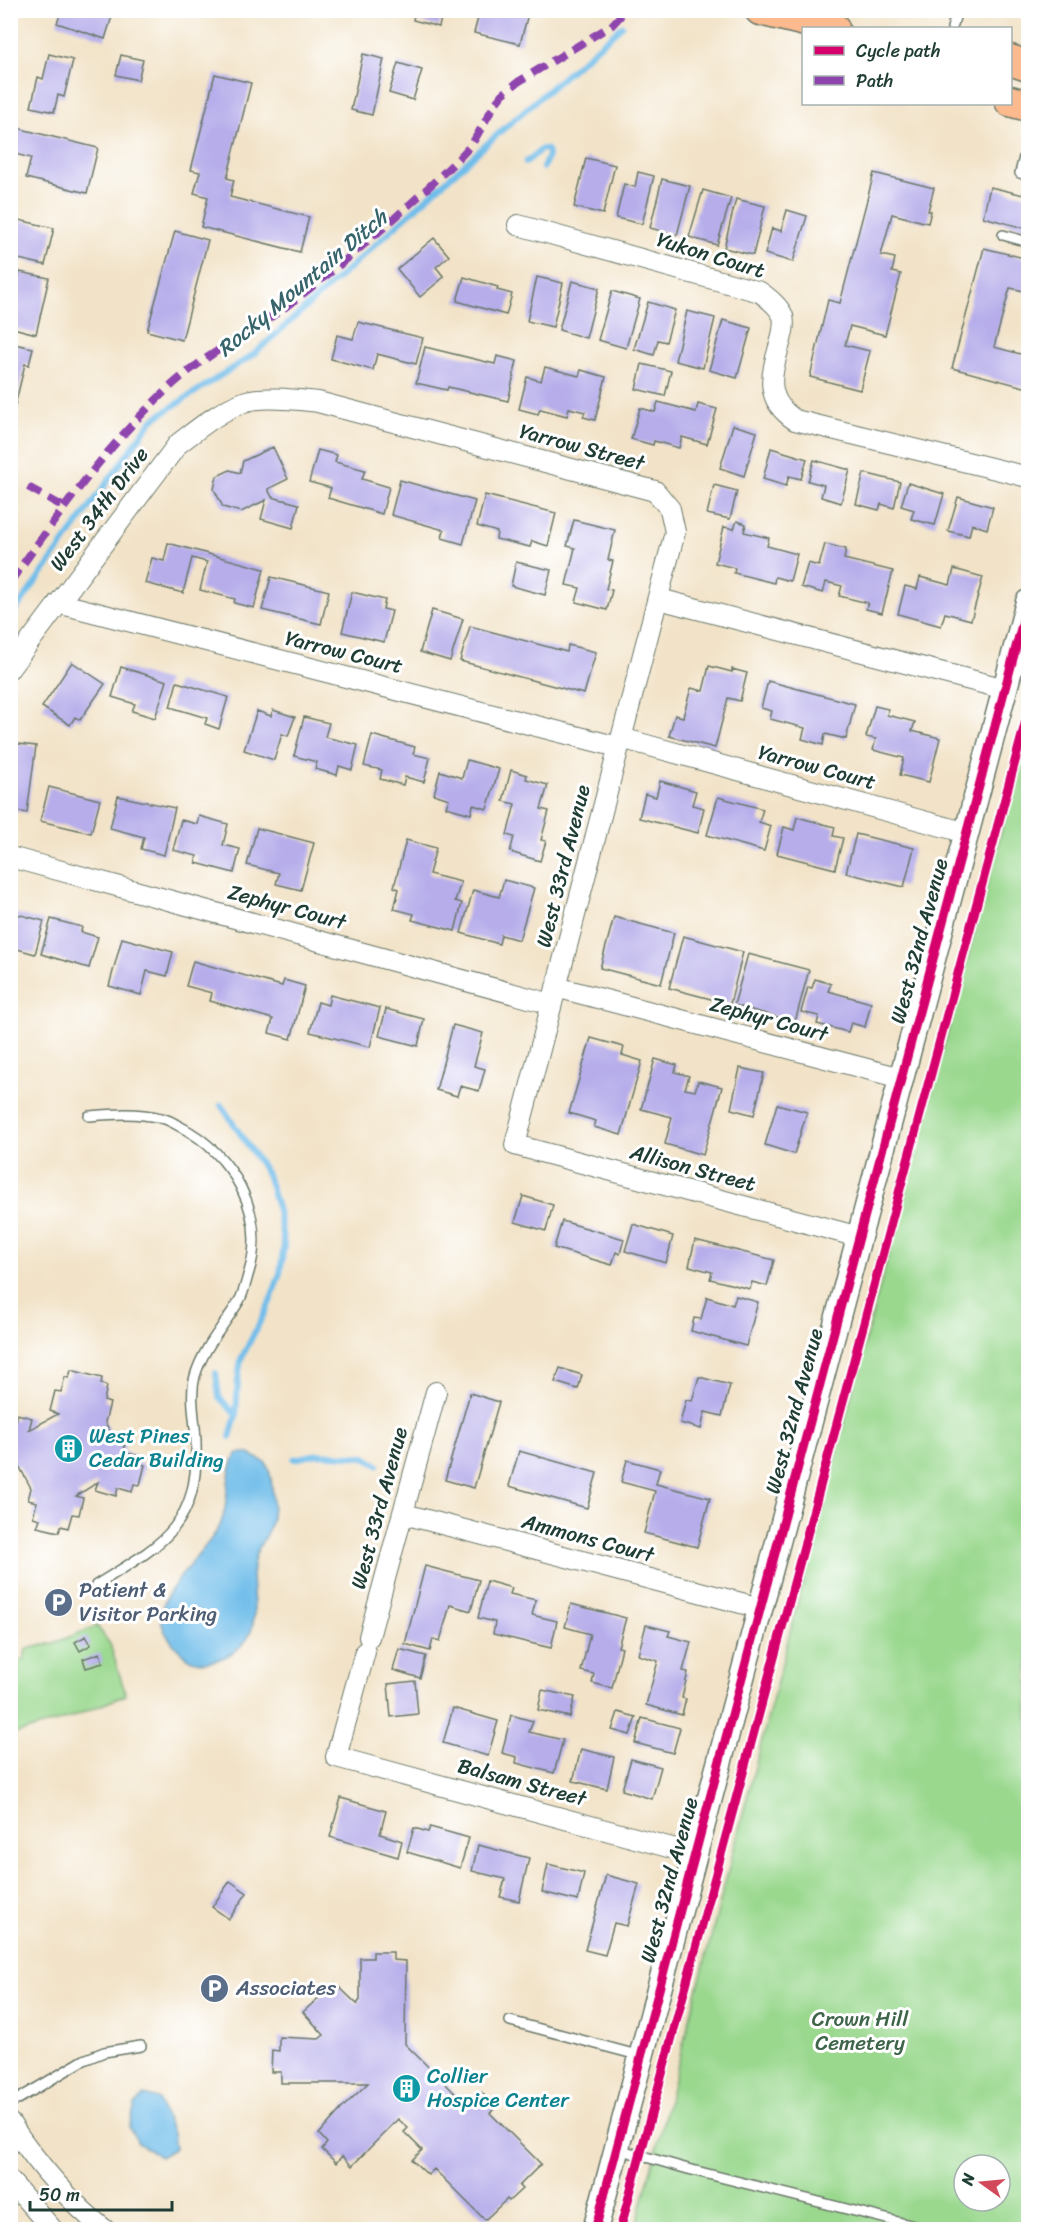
<svg xmlns="http://www.w3.org/2000/svg" width="1039" height="2240" viewBox="0 0 1039 2240" font-family="Sriracha,sans-serif">
<style>
.green{fill:#9ad88e;stroke:#5c8a61;stroke-width:1.5;fill-rule:evenodd}
.water{fill:#70bdea;stroke:#487d8f;stroke-width:1.5}
.lines{fill:none;stroke-linecap:round;stroke-linejoin:round}
.stream{stroke:#70bdea;stroke-width:6}
.building{fill:#b6adea}
.service-casing{stroke:#697768;stroke-width:12}
.minor-casing{stroke:#697768;stroke-width:22}
.tertiary-casing{stroke:#697768;stroke-width:27}
.primary-casing{stroke:#697768;stroke-width:33}
.service{stroke:#fff;stroke-width:9}
.minor{stroke:#fff;stroke-width:20}
.tertiary{stroke:#fff;stroke-width:24}
.primary{stroke:#fcba8e;stroke-width:30}
.quiet{stroke:#8e44ad;stroke-width:8;stroke-dasharray:15 8;stroke-linecap:butt}
.cycleway-casing{stroke:#fff;stroke-width:13}
.cycleway{stroke:#d6006c;stroke-width:9}
.labels{text-anchor:middle;dominant-baseline:central;stroke-width:6;stroke-linejoin:round;paint-order:stroke}
.street-label{font-size:21px;fill:#1f3d34;stroke:#fff}
.culture-label{font-size:21px;fill:#0d838f;stroke:#fff;text-anchor:start}
.service-label{font-size:21px;fill:#4e5e75;stroke:#fff;text-anchor:start}
.park-label{font-size:21px;fill:#3e644a;stroke:#fff}
.water-label{font-size:22px;font-style:italic;fill:#37636b;stroke:#fff}
</style>
<rect width="100%" height="100%" fill="#fff"/>
<filter id="ink" filterUnits="userSpaceOnUse"><feTurbulence type="fractalNoise" baseFrequency=".0167" numOctaves="2"/><feDisplacementMap in="SourceGraphic" scale="12" xChannelSelector="R" yChannelSelector="G"/><feConvolveMatrix kernelMatrix="1 2 1 2 8 2 1 2 1" color-interpolation-filters="sRGB"/></filter>
<filter id="wash" filterUnits="userSpaceOnUse"><feTurbulence type="fractalNoise" baseFrequency=".008" numOctaves="4" result="noise"/><feDisplacementMap in="SourceGraphic" scale="24" xChannelSelector="R" yChannelSelector="G"/><feGaussianBlur stdDeviation="1.35" result="paint"/><feColorMatrix in="noise" values="0 0 0 0 0 0 0 0 0 0 0 0 0 0 0 0 0 1.4 0 .05"/><feComposite in="paint" operator="in"/></filter>
<g filter="url(#wash)">
<rect width="100%" height="100%" fill="#f2e3c8"/>
<path class="green" d="M1028,731V2229L635,2230L870,1323ZM964,2165H1000V2201H964Z
M97,1626L110,1644L126,1695L67,1719L11,1735V1660H24L26,1649L54,1643Z"/>
<path class="water" d="M238,1453H247L265,1462C274,1475 275,1514 269,1528C265,1538 258,1547 255,1557C247,1581 260,1609 250,1634C241,1653 212,1667 192,1660C184,1656 177,1649 172,1642C166,1635 161,1626 161,1617C159,1592 206,1551 219,1527C231,1505 223,1471 238,1453Z
M145,2095L158,2099L173,2134L175,2148L160,2157L138,2143L129,2127L135,2105Z"/>
<g class="lines">
<path class="stream" d="M526,162L542,149L547,150L548,156L543,168
M10,618L152,420L254,354L509,124L622,26
M221,1105L267,1174L278,1211L284,1245L280,1273L270,1302L241,1359L238,1379L236,1415L230,1437
M216,1373L219,1397L236,1415
M294,1459L318,1454L365,1457L378,1465"/>
</g>
<g id="blocks">
<path class="building" d="M62,10H114L105,39L57,23Z
M415,10H443L439,27L413,20Z
M480,10H515L528,14L520,44L474,33Z
M49,54L73,60L64,97L58,95L54,112L31,107L38,77L43,79Z
M363,54L384,59L372,115L351,110Z
M121,55L143,60L138,80L116,75Z
M398,63L422,70L413,100L389,93Z
M215,74L251,83L227,178L234,180L230,197L309,217L300,252L201,227L208,197L194,193L200,172L191,170Z
M17,128L98,148L87,193L26,178L31,158L11,153Z
M586,158L615,165L603,214L574,207Z
M638,172L654,176L642,224L616,218L624,184L635,187Z
M874,173L934,188L928,211H931L928,223L892,214L881,255L895,258L892,272L901,274L885,335L850,326L845,345L870,351L860,390L810,377L828,300L840,303Z
M662,179L690,186L677,235L650,228Z
M990,187L1028,196V229L983,217Z
M703,190L731,198L717,245L689,237Z
M736,199L765,206L753,255L724,248Z
M787,210L807,216L793,262L765,254L772,228L781,231Z
M10,218L54,228L45,265L10,257Z
M175,231L208,240L182,340L147,331Z
M434,238L449,256L436,267L444,277L420,297L397,269Z
M984,248L1028,259V292L1010,288L994,347L1028,356V388L952,368Z
M20,272L49,278L36,334L13,328L10,336V279L18,280Z
M464,277L498,287L497,290L512,294L506,315L457,301Z
M537,277L563,283L553,327L527,321Z
M572,281L599,288L586,338L559,330Z
M612,291L640,299L626,348L598,340Z
M648,302L675,310L666,342L658,340L654,355L634,349Z
M687,311L715,318L703,368L675,361Z
M723,320L751,328L737,378L709,370Z
M358,322L423,338L416,364L377,354L373,370L331,359L337,335L353,339Z
M10,343L33,348L29,365L25,364L13,414L10,413Z
M425,347L495,364L497,356L517,361L508,401L448,387L447,390L416,383Z
M642,364L671,371L665,396L636,389Z
M545,367L579,376L581,370L606,377L595,420L583,417L585,412L569,408L567,416L540,409L538,414L519,409L527,377L541,381Z
M658,402L696,412L698,404L717,409L707,444L682,437L679,448L654,441L653,445L631,439L640,408L655,412Z
M733,425L757,432L744,476L720,468Z
M273,447L288,479L268,489L272,497L299,504L293,528L261,519L266,500L241,512L223,507L214,489L217,476L230,470L240,473L243,461Z
M771,448L807,459L801,479L789,476L786,486L763,479Z
M318,450L337,455L335,462L365,470L362,479L389,487L382,514L328,498L331,488L309,482Z
M814,460L850,470L841,503L821,497L824,485L808,481Z
M864,473L900,482L894,508L881,504L879,510L856,504Z
M400,480L475,501L463,544L442,538L444,530L391,515Z
M908,483L944,494L935,525L911,519L914,510L901,506Z
M714,485L737,491L730,519L707,514Z
M485,495L556,513L548,546L532,541L530,547L496,539L497,532L477,526Z
M958,497L993,507L987,529L972,524L969,536L948,531Z
M574,520L615,530L608,560L613,561L606,589L612,590L607,610L576,602L580,588L566,585L575,548L567,546Z
M737,521L746,524L744,532L769,538L767,546L797,554L790,581L775,577L774,583L734,573L735,568L715,563L724,527L734,529Z
M168,543L264,569L254,608L234,603L235,599L200,590L207,562L192,558L183,593L145,583L152,558L164,561Z
M825,544L846,549L844,559L893,571L882,613L866,609L868,603L839,596L842,586L826,582L823,593L801,587L808,563L819,566Z
M516,562L551,570L545,595L511,586Z
M954,569L983,577L971,620L945,613L941,626L898,614L905,586L917,589L920,577L950,585Z
M271,577L329,591L321,624L262,610Z
M352,592L385,600L383,609L392,611L384,642L342,632Z
M432,610L463,619L450,661L420,652Z
M470,626L567,652L568,645L596,652L584,694L460,661Z
M72,662L105,684L80,720L75,717L70,725L42,707Z
M709,666L732,672V669L747,673L740,701L728,698L715,748L669,736L675,715L683,717L691,688L703,691Z
M121,667L167,681L155,718L132,711L135,704L112,697Z
M768,681L855,704L846,739L825,734L823,745L802,739L805,728L770,719L772,711L761,708Z
M177,682L228,697L219,729L205,724L207,718L170,707Z
M875,706L888,709L887,715L915,722L912,731L940,738L929,782L900,775L904,758L873,750L876,739L866,737Z
M273,710L295,717L288,736L282,734L274,760L244,750L257,711L271,716Z
M304,717L329,723L325,737L358,745L352,770L339,766L337,775L315,769L317,762L294,756Z
M372,735L415,747L413,754L430,758L424,782L405,777L403,785L380,779L382,770L364,766Z
M10,743L36,746L27,813L10,810Z
M467,760L499,769L487,809L473,805L471,814L446,807L449,799L434,794L440,771L462,778Z
M511,770L527,775L526,779L548,785L541,809L549,811L541,840L546,841L540,861L510,852L514,837L507,835L515,804L503,801Z
M660,781L696,791L692,805L704,808L698,833L639,818L645,794L656,797Z
M49,787L100,800L91,833L40,821Z
M118,796L175,808L164,855L141,849L144,837L110,828Z
M718,797L763,809L759,822L771,826L764,851L707,835Z
M199,816L228,824L223,845L240,849L234,873L196,863L197,856L173,850L181,820L197,824Z
M797,817L835,827L833,836L843,838L835,869L777,854L784,827L794,830Z
M257,828L314,843L301,890L276,884L279,873L247,865Z
M856,834L914,848L904,887L846,873Z
M406,840L436,848L429,874L461,882L455,901L462,903L455,931L412,920L414,914L394,909L399,889L394,887Z
M504,880L534,888L519,940L501,935L499,944L461,933L473,890L499,897Z
M10,908L14,909L13,913L44,921L35,954L10,947Z
M614,917L674,933L661,984L600,968Z
M51,919L82,927L81,932L98,937L89,968L41,954Z
M683,936L743,952L730,1004L669,988Z
M122,938L173,952L167,976L147,971L141,995L109,986Z
M748,954L809,970L795,1022L734,1005Z
M193,961L282,986L284,980L305,986L291,1039L269,1033L273,1019L210,1001L212,993L186,986Z
M815,979L831,984L828,991L871,1003L865,1027L851,1023L848,1032L817,1024L819,1016L801,1012L808,987L812,988Z
M330,995L380,1008L370,1047L310,1032L318,1002L328,1005Z
M386,1009L424,1019L418,1046L379,1036Z
M453,1025L483,1033L474,1066L485,1069L479,1091L460,1086L457,1096L436,1090Z
M591,1038L624,1047L622,1055L642,1061L621,1135L594,1127L596,1121L569,1113Z
M655,1059L677,1065L675,1072L689,1076L685,1089L695,1091L698,1081L722,1087L703,1155L665,1144L672,1117L641,1109Z
M740,1068L764,1073L754,1115L731,1109Z
M777,1104L807,1112L794,1154L765,1145Z
M523,1196L553,1205L546,1231L515,1222Z
M562,1221L624,1239L620,1254L616,1252L612,1265L554,1248Z
M633,1224L673,1236L666,1263L625,1251Z
M695,1240L774,1260L767,1286L752,1282L750,1289L710,1279L712,1272L689,1266Z
M736,1296L758,1302L746,1346L691,1331L694,1318L701,1319L707,1297L733,1305Z
M560,1368L582,1375L578,1389L555,1382Z
M71,1370L102,1378L101,1384L107,1386L104,1401L110,1403L105,1422L115,1440L125,1445L124,1452L139,1456L137,1463L145,1465L140,1485L134,1484L132,1492L118,1488L116,1496L95,1490L98,1482L76,1496L83,1498L79,1515L72,1514L68,1528L61,1526L59,1532L37,1527L40,1519L33,1517L37,1502L28,1500L31,1488L19,1466L10,1464V1419L16,1420L17,1414L32,1418L29,1430L58,1414L50,1411L55,1391L61,1392L65,1377L69,1378Z
M699,1377L730,1385L722,1416L705,1412L701,1429L680,1423L686,1400L692,1401Z
M470,1393L499,1402L474,1488L445,1480Z
M519,1451L597,1473L587,1508L509,1486Z
M627,1460L660,1469L656,1484L710,1498L697,1547L644,1533L655,1491L621,1482Z
M425,1566L479,1580L471,1611L450,1605L440,1641L433,1639L430,1651L405,1644Z
M487,1581L512,1588L510,1594L536,1600L532,1615L557,1621L551,1648L493,1634L495,1622L478,1618Z
M571,1604L626,1618L618,1647L622,1648L612,1688L592,1683L594,1674L581,1671L590,1634L565,1627Z
M646,1625L670,1631L668,1636L691,1642L683,1671L688,1672L682,1698L686,1699L682,1715L646,1705L658,1661L638,1655Z
M86,1636L91,1645L80,1651L75,1642Z
M399,1649L426,1656L420,1678L393,1670Z
M100,1653L103,1663L86,1668L83,1659Z
M415,1681L418,1714L391,1717L388,1684Z
M542,1690L575,1697L570,1717L538,1710Z
M453,1708L498,1721L488,1756L443,1743Z
M618,1712L636,1717L630,1735L612,1730Z
M511,1715L533,1721L529,1732L563,1740L554,1773L516,1763L517,1757L502,1753Z
M642,1718L680,1728L673,1753L635,1743Z
M581,1749L614,1757L607,1789L573,1781Z
M631,1759L661,1767L652,1799L622,1790Z
M341,1798L386,1811L380,1834L402,1841L398,1857L330,1837Z
M430,1827L469,1838L460,1868L407,1852L414,1828L428,1832Z
M478,1845L529,1858L519,1901L500,1897L505,1879L472,1871Z
M548,1864L584,1873L578,1901L542,1892Z
M606,1875L639,1884L627,1926L614,1923L605,1955L585,1950Z
M230,1881L247,1893L229,1919L212,1907Z
M373,1952H393V1960L406,1961L405,2044L467,2105L481,2092L496,2107L490,2113L541,2164L519,2186L522,2189L509,2201L507,2199L485,2220L434,2169L428,2175L412,2160L422,2150L404,2132L408,2128L398,2119L352,2166L342,2156L336,2163L322,2149L327,2143L319,2134L344,2106L368,2083H281V2072H271L272,2050L279,2051V2037L319,2039L324,2035L303,2012L335,1983L357,2004L360,2000V1958H373Z"/>
</g>
</g>
<g filter="url(#ink)">
<use href="#blocks" fill-opacity="0" stroke="#697768" stroke-width="1.5"/>
<g class="lines">
<defs>
<path id="service" d="M952,28L957,10
M1028,141L1020,173L1028,176
M1003,235L1028,242
M89,1116C113,1114 136,1112 161,1118C168,1119 175,1124 181,1127C232,1153 267,1214 249,1272C246,1281 244,1293 239,1301C224,1326 203,1348 195,1376C189,1398 196,1422 196,1444C199,1528 159,1546 96,1585
M510,2021L641,2056
M10,2104L84,2060L104,2052L141,2046
M618,2149L688,2169L930,2230"/>
<path id="minor" d="M518,225L760,292C768,298 779,306 783,316C785,324 783,332 781,340C772,372 762,398 795,420L1028,477
M659,599L1005,689
M58,603L618,747
M10,668L178,444C198,429 219,411 244,402C261,395 299,400 318,402L655,491L670,509L675,532L515,1145L859,1237
M621,738L967,833
M10,857L551,1004
M556,987L901,1078
M404,1514L760,1608
M369,1637L436,1392
M365,1652L336,1757L694,1854
M10,2123C37,2163 67,2200 105,2230
M10,2181L53,2230"/>
<path id="tertiary" d="M595,2230L1028,602"/>
<path id="primary" d="M760,10L834,28
M1010,60L1028,66
M1010,101L1028,106"/>
</defs>
<use href="#service" class="service-casing"/>
<use href="#minor" class="minor-casing"/>
<use href="#tertiary" class="tertiary-casing"/>
<use href="#primary" class="primary-casing"/>
<use href="#service" class="service"/>
<use href="#minor" class="minor"/>
<use href="#tertiary" class="tertiary"/>
<use href="#primary" class="primary"/>
<path class="quiet" d="M28,487L64,507
M10,582C60,513 108,443 172,385C205,355 247,334 284,308C346,262 405,211 460,157L472,144L495,104L503,94L518,82L612,25L626,10"/>
<defs>
<path id="cycleway" d="M595,2230L1028,602
M620,2230L1028,713"/>
</defs>
<use href="#cycleway" class="cycleway-casing"/>
<use href="#cycleway" class="cycleway"/>
</g>
</g>
<defs>
<symbol id="building-disc" viewBox="-11 -11 22 22"><circle r="9.5" fill="#0f9aa8" stroke="#fff"/><path d="M-4-6H4V6H1V3H-1V6H-4ZM-2.5-4.3h1.7v1.8h-1.7ZM.8-4.3h1.7v1.8H.8ZM-2.5-1h1.7V.8h-1.7ZM.8-1h1.7V.8H.8Z" fill="#fff"/></symbol>
<symbol id="parking-disc" viewBox="-11 -11 22 22"><circle r="9.5" fill="#5c6f8a" stroke="#fff"/><path d="M-3.5-5.5H1a3.5 3.5 0 0 1 0 7H-1V5.5H-3.5ZM-1-3.4V-.6H.8a1.4 1.4 0 0 0 0-2.8Z" fill="#fff"/></symbol>
</defs>
<g fill-rule="evenodd">
<use href="#building-disc" x="52" y="1432" width="33" height="33"/>
<use href="#parking-disc" x="42" y="1586" width="33" height="33"/>
<use href="#parking-disc" x="198" y="1972" width="33" height="33"/>
<use href="#building-disc" x="390" y="2072" width="33" height="33"/>
</g>
<g class="labels">
<g class="street-label">
<text transform="translate(711 255) rotate(17)">Yukon Court</text>
<text transform="translate(582 447) rotate(15)">Yarrow Street</text>
<text transform="translate(99 509) rotate(-53)">West 34th Drive</text>
<text transform="translate(344 652) rotate(14)">Yarrow Court</text>
<text transform="translate(817 767) rotate(15)">Yarrow Court</text>
<text transform="translate(563 866) rotate(-76)">West 33rd Avenue</text>
<text transform="translate(287 907) rotate(15)">Zephyr Court</text>
<text transform="translate(919 941) rotate(-75)">West 32nd Avenue</text>
<text transform="translate(769 1019) rotate(15)">Zephyr Court</text>
<text transform="translate(693 1168) rotate(15)">Allison Street</text>
<text transform="translate(794 1411) rotate(-75)">West 32nd Avenue</text>
<text transform="translate(379 1508) rotate(-75)">West 33rd Avenue</text>
<text transform="translate(588 1538) rotate(15)">Ammons Court</text>
<text transform="translate(522 1782) rotate(15)">Balsam Street</text>
<text transform="translate(669 1880) rotate(-75)">West 32nd Avenue</text>
</g>
<g class="culture-label">
<text x="89" y="1436">West Pines<tspan x="89" dy="24">Cedar Building</tspan></text>
<text x="427" y="2076">Collier<tspan x="427" dy="24">Hospice Center</tspan></text>
</g>
<g class="service-label">
<text x="79" y="1590">Patient &amp;<tspan x="79" dy="24">Visitor Parking</tspan></text>
<text x="236" y="1988">Associates</text>
</g>
<g class="park-label">
<text x="860" y="2019">Crown Hill<tspan x="860" dy="24">Cemetery</tspan></text>
</g>
<g class="water-label">
<text transform="translate(302 283) rotate(-40)">Rocky Mountain Ditch</text>
</g>
</g>
<rect width="1039" height="2240" fill="none" stroke="#fff" stroke-width="36"/>
<rect x="802" y="27" width="210" height="78" fill="#ffffff" stroke="#a5b1ae" stroke-width="1.5"/>
<rect x="814" y="46" width="30" height="9" fill="#d6006c" stroke="#a5b1ae" stroke-width="1.5"/>
<text x="856" y="57" font-size="18" fill="#1f3d34">Cycle path</text>
<rect x="814" y="76" width="30" height="9" fill="#8e44ad" stroke="#a5b1ae" stroke-width="1.5"/>
<text x="856" y="87" font-size="18" fill="#1f3d34">Path</text>
<g transform="translate(982 2183) rotate(285)"><circle r="28" fill="#ffffff" stroke="#a5b1ae" stroke-width="1.5"/>
<path d="M0-4.5L10 22L0 15L-10 22Z" fill="#d1495b"/>
<text y="-9" font-size="16" font-weight="bold" text-anchor="middle" fill="#1f3d34">N</text>
</g>
<path d="M30 2201v9h142v-9" fill="none" stroke="#1f3d34" stroke-width="3"/>
<text x="39" y="2201" font-size="18" fill="#1f3d34" stroke="#ffffff" stroke-width="4.5" paint-order="stroke">50 m</text>
</svg>
